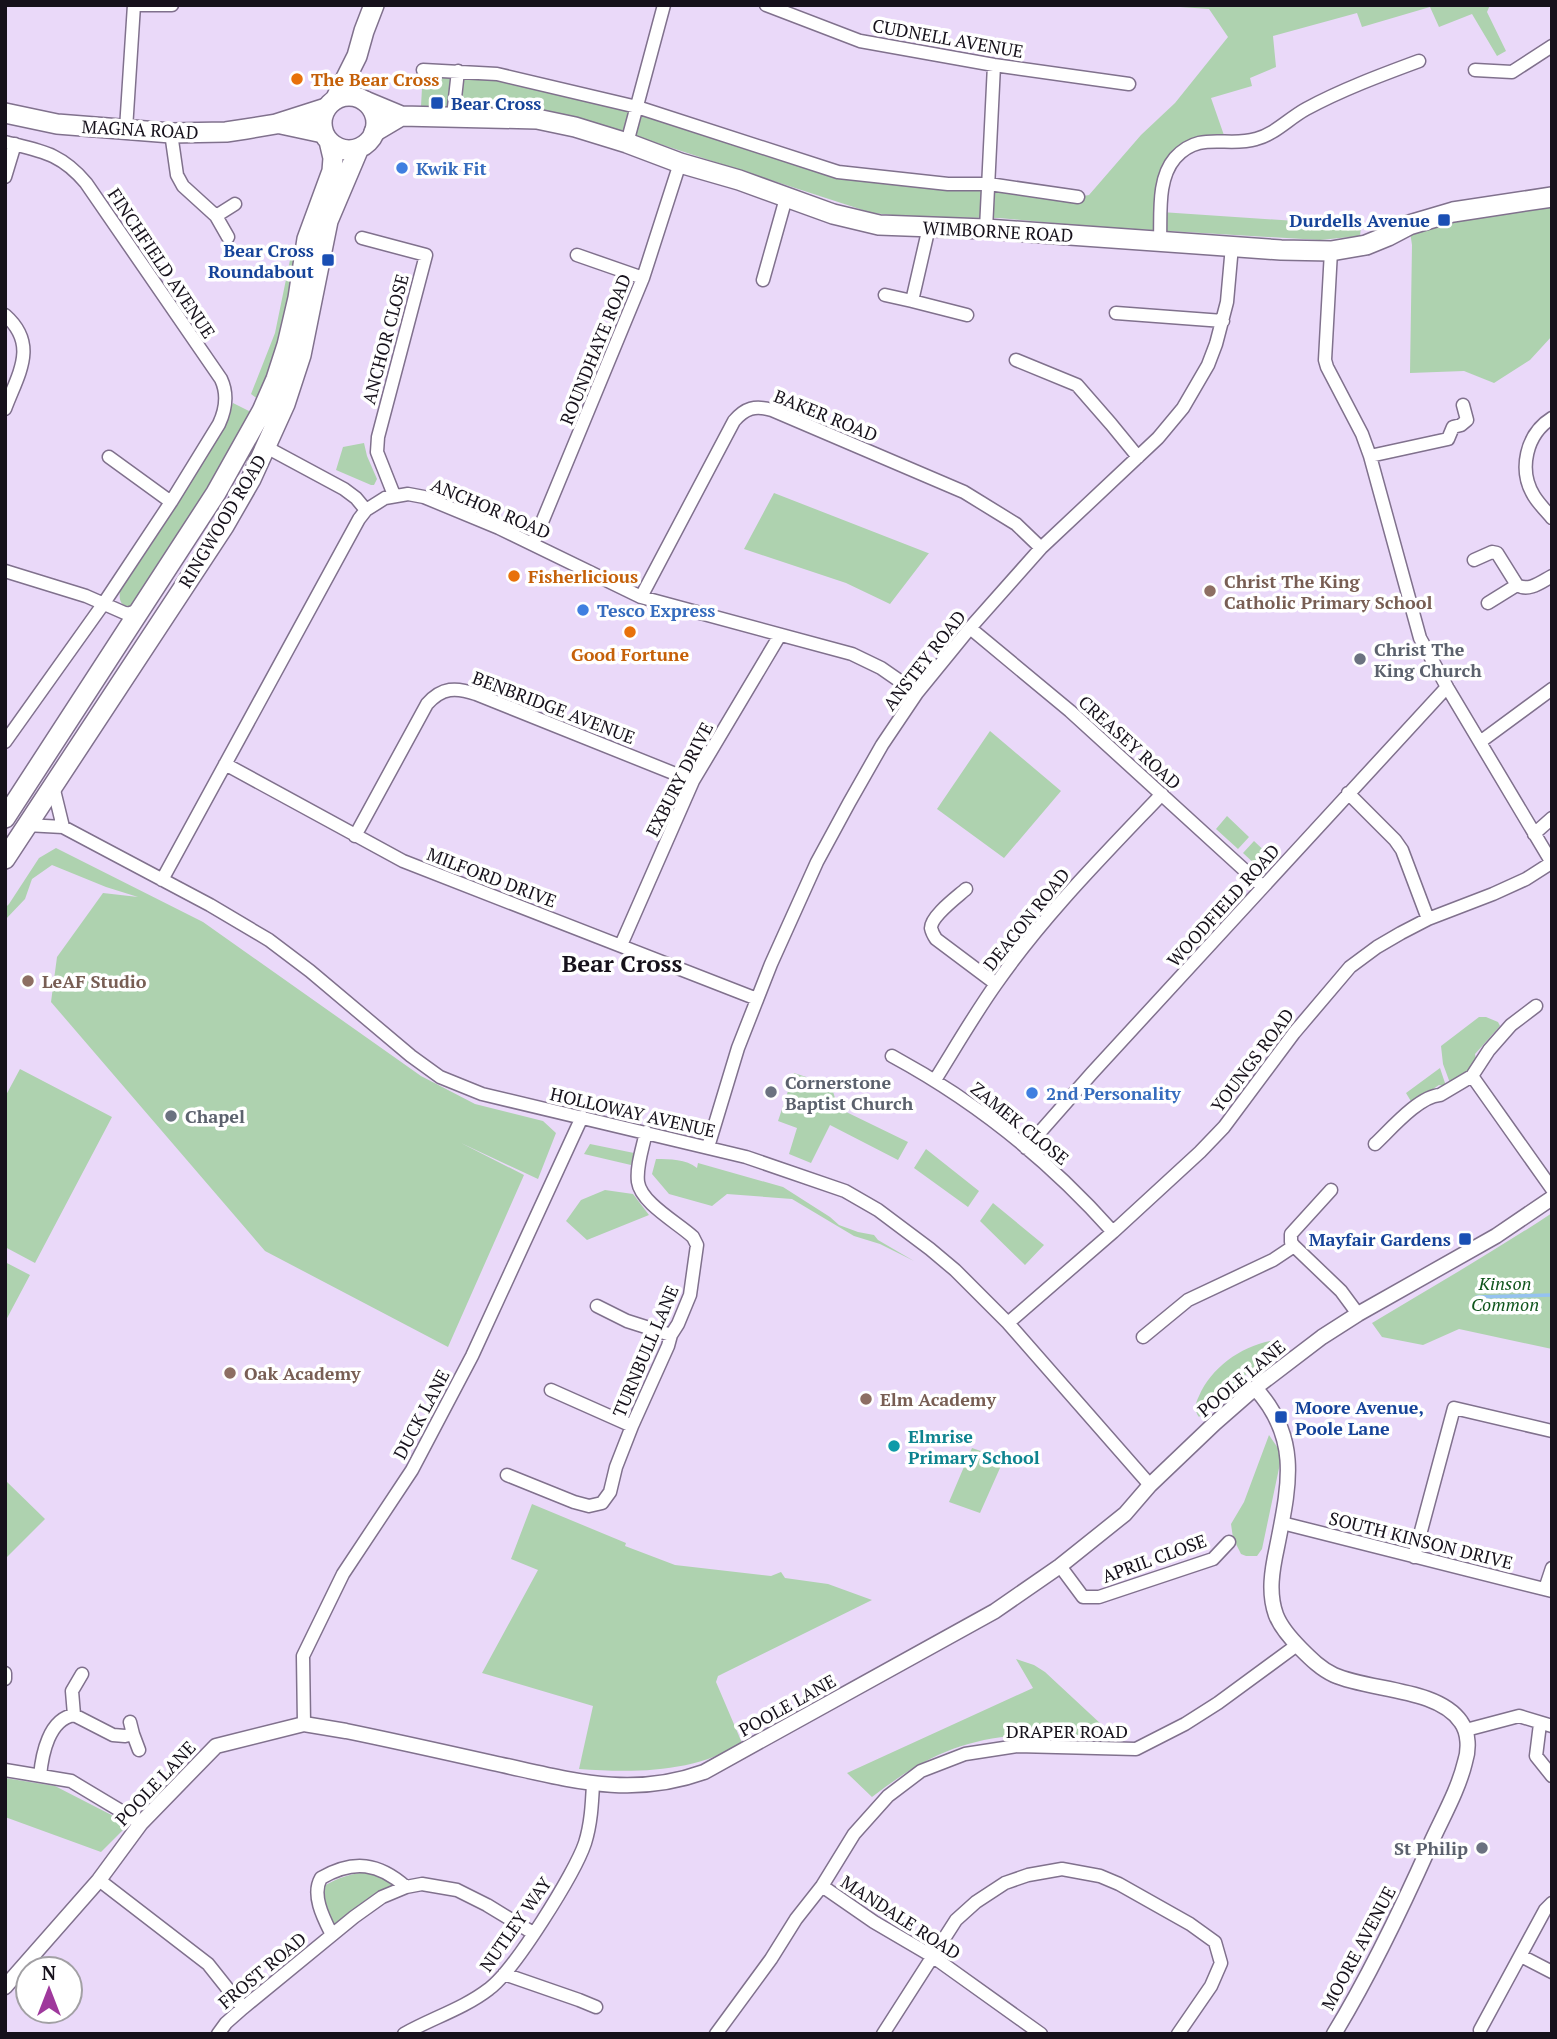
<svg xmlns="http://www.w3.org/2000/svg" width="1557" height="2039" viewBox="0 0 1557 2039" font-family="'PT Serif',serif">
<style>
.green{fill:#aed2af}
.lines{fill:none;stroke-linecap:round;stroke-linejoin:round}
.stream{stroke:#95c2f0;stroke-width:3.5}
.minor-casing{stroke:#80718d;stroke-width:15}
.tertiary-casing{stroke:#80718d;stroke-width:17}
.primary-casing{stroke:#80718d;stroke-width:22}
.trunk-casing{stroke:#80718d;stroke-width:22}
.minor{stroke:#fff;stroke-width:12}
.tertiary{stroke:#fff;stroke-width:14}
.primary{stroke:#fff;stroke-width:19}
.trunk{stroke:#fff;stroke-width:19}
.food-dot{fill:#e8710a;stroke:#fff;stroke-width:2.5}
.transit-dot{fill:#1a4fb4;stroke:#fff;stroke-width:2.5}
.shop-dot{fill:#3f7fe0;stroke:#fff;stroke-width:2.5}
.education-dot{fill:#8d6e63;stroke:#fff;stroke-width:2.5}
.worship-dot{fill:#6b7280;stroke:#fff;stroke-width:2.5}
.culture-dot{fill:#0f9aa8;stroke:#fff;stroke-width:2.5}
.labels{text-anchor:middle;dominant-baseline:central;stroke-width:7;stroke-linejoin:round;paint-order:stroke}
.street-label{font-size:18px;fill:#16111b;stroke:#fff}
.food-label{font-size:18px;font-weight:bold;fill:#c56008;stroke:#fff;text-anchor:start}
.transit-label{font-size:18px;font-weight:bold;fill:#164399;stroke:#fff;text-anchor:end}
.shop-label{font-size:18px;font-weight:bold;fill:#366cbe;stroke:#fff;text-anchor:start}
.education-label{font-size:18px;font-weight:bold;fill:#785e54;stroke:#fff;text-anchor:start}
.worship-label{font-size:18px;font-weight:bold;fill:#5b616d;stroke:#fff;text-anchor:start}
.park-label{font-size:18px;font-style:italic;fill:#0f551c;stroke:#fff}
.culture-label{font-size:18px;font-weight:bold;fill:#0d838f;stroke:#fff;text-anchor:start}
.district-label{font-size:24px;font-weight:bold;fill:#16111b;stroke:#fff}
</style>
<rect width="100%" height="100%" fill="#ead9f9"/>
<path class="green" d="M1151,5H1490L1487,12L1506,51L1497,56L1472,14L1439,27L1430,7L1362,27L1357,13L1273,36L1276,67L1250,78L1252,86L1211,98L1226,141L1213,140L1176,157L1161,212L1326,223L1361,227L1360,236L1320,240L1085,226L999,218L913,217L872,213L629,134L520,110L421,106L423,70L458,71L637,107L838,172L1078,197L1089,195L1141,135L1175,103L1228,37L1209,9Z
M1552,197V336L1530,360L1494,383L1464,371L1410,373L1412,245L1409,225Z
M290,260H296L280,342L259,400L251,394L275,333Z
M233,403L253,413L245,430L133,606L127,607C120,603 119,600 120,591C147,552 173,512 198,471C211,449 225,428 233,403Z
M364,443L367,456L377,479L374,485H371L336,470L343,447Z
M774,493L928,553H929L890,604L846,583L744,549Z
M990,731L1061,791L1004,858L937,809Z
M1227,816L1249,837L1238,849L1216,829Z
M1254,841L1274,860L1269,866L1258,867L1243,853Z
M56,848L203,922L421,1076L475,1104L543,1121L556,1133L538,1179L461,1143L524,1175L448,1347L265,1251L51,1002L57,957L103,893L138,897L106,887L52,865L32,879L25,899L5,920V908L9,904L39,858Z
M1479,1017H1486L1498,1022L1500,1026L1475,1054L1476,1060L1467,1071L1450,1083L1443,1064L1441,1046Z
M1440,1068L1446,1086L1439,1085L1412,1103L1406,1093Z
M20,1069L112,1117L35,1263L5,1247V1097Z
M794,1073L831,1085L838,1108L908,1142L898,1160L830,1125L811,1163L789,1154L797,1128L778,1121Z
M590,1144L634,1153L631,1165L584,1154Z
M926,1149L979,1191L968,1207L914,1168Z
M656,1159C670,1159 686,1159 697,1168L698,1163L783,1187L830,1217L839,1225L858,1232L874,1235L878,1240L914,1261L880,1244L854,1236L792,1199L727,1194L712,1206L669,1194L652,1174Z
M605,1190L633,1194L649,1215L587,1240L566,1221L581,1200Z
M993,1203L1044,1245L1025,1265L980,1221Z
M1552,1213V1349L1459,1329L1423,1345L1382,1337L1372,1323C1432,1287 1493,1252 1552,1213Z
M5,1262L30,1275L5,1322Z
M1270,1341H1277L1284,1346L1231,1386L1199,1417C1194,1410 1195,1404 1199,1396C1211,1368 1240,1347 1270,1341Z
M1269,1435L1282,1454L1262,1549L1257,1556H1246L1241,1554L1233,1538L1231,1524L1244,1502Z
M972,1448L1004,1459L980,1513L949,1502Z
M5,1480L45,1519L5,1559Z
M532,1504L626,1543L625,1546L675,1565L771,1576L781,1572L785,1578L828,1584L872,1600L718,1676L716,1682L742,1743C694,1773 634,1773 579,1769L593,1706L482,1673L538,1570L511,1559Z
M1016,1659L1034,1665L1045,1672L1116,1738C1092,1737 1069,1734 1046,1734C972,1735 930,1752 872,1797L847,1773L1033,1688Z
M5,1778L55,1786L129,1824L101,1852L5,1817Z
M369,1872L394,1884V1886L377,1894L337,1925L333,1926L327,1911L323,1887C336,1878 353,1873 369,1872Z"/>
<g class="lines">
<path class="stream" d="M1477,1297L1552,1295"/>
<defs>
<path id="minor" d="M134,5H172
M766,5L860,41L994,65L1129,84
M423,70L497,74L637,107L838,172L948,184H989L1078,197
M1475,70L1512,72L1552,46
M453,116L458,71
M126,129L134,5
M171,133L177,175L183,186L216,216L228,237
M5,142C41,151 61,153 86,183L221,379C228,394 226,409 219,424L171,502L104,603L5,742
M627,143L664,5
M5,177L15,144
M216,216L235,204
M986,229L994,65
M362,238L426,255L378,437L377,452L394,495
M1160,240C1161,213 1157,179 1175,158C1200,130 1227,148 1256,139C1275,134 1288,119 1306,109C1341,90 1381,75 1419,61
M1331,251L1325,360L1327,367L1362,434L1370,456L1420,638L1447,687L1552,863
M577,255L643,278
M763,280L786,198
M885,295L912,301L929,227
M912,301L967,315
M1116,313L1223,321
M5,315C39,345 18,374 5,409
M1016,360L1077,385L1111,424L1138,457
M1552,418C1526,434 1518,470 1534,496C1539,504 1546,511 1552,518
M266,447L344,489L356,498L366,510
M1370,456L1448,439L1453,427L1461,425L1467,420L1463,405
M109,457L171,502
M533,544L643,278L680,163
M1474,560L1492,552L1497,553L1517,585
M5,571L86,596L127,614L140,610
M641,597L734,421C745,408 755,405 772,410L964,492L1016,524L1041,548
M1488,603L1517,585C1529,592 1541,582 1552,576
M970,628L1070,711L1263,887
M1480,742L1552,689
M225,764L403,861L757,999
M1348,793L1395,840L1402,850L1428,919
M26,825L63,827L53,786
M63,827L210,905L269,940L310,971L411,1056L440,1077L482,1094L746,1157L845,1191L878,1210L930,1249L955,1270L1008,1323L1150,1485
M1534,834L1552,818
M355,836L427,704C442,687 456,687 476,694L693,781
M162,880L359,519L366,510L385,498L408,494L424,497L499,528L641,597L852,654L881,668L917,693
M966,889C957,897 931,916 931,928C932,933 934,936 936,939L996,984
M621,945L693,781L780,635
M892,1056C977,1102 1049,1160 1113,1232
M1472,1076L1552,1189
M935,1080C955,1048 974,1015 996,984C1044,915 1104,855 1162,794
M1375,1144C1390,1130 1419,1096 1440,1095L1472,1076L1489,1050L1511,1025L1536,1006
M708,1147L738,1048L771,964L817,862L849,803L882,745L917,693L970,628L1041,548L1158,438L1183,408L1208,365L1216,344L1227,302L1232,246
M1026,1148L1092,1073L1447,687
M1294,1246L1341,1291L1358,1314
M597,1306L627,1321L671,1335
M1008,1323L1113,1232L1200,1152L1224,1127L1294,1033L1350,967L1377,947L1401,933L1428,919L1493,894L1526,879L1551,863
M1143,1337L1188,1300L1273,1260L1294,1246L1291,1242V1234L1331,1190
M551,1390L632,1426
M507,1475L574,1502L589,1506L602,1503L610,1492L616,1467L632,1426L668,1346L671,1335L678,1324L690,1295L697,1245L693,1237C678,1223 641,1203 638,1182C636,1166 643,1147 646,1132
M1282,1523L1552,1591
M1414,1557L1454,1408L1552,1431
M1060,1566L1083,1597H1099L1213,1559L1229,1542
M1545,1589L1552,1568
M5,1673V1679
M74,1715L72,1691L82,1674
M304,1724L303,1656L343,1574L412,1470L472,1356L582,1117
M1540,1724L1536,1756L1552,1776
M1466,1730L1519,1716L1552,1726
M133,1734L139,1750
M5,1770L71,1781L141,1823
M40,1776C42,1754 49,1719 74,1715L113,1735L125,1736L133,1734L130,1722
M99,1880L208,1964L243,2008
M822,1886L874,1922L932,1956L1041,2034
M332,1935C324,1919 311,1895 321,1878C354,1859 379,1863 406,1887
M1521,1956L1552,1972
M504,1974L579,2000L596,2007
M1480,2030L1545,1910L1552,1903
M218,2034L226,2023L243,2008L354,1917L382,1897L406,1887L422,1884L457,1890L487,1905L533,1933
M404,2034C432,2018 463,2009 489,1989C514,1971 575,1873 585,1843C591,1824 592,1804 593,1784
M716,2034L771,1959L796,1919L822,1886L854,1834L888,1796L921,1771L965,1754L1017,1746L1136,1749L1185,1724L1218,1703L1297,1645
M883,2034L956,1920L976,1902L1005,1883L1028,1875L1062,1869L1100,1876L1119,1884L1190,1924L1215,1942L1221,1963L1211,1986L1178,2034"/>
<path id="tertiary" d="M1255,1388C1301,1438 1289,1486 1277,1547C1272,1570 1268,1593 1276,1615C1281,1628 1292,1640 1301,1649C1311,1659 1321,1669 1334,1675C1370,1691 1438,1688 1461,1722C1469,1733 1469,1750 1465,1762C1458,1791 1442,1818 1430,1845C1401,1910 1371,1973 1334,2034
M5,1987L99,1880L141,1823L216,1746L304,1724L346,1731C395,1741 444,1752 493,1763C568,1779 629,1799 704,1772L995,1611L1060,1566L1125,1514L1150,1485L1215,1423L1255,1388L1322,1337L1358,1314L1496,1236L1552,1198"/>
<path id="primary" d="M365,101L401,116L537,119L575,127L627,143L680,163L739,180L833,214L879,225L986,229L1281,250L1331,251L1366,245L1388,236L1409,225L1453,212L1552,197
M5,113L57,124L171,133L226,132L246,129L276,124L326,108
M281,124L323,133
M374,132L401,116"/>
<path id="trunk" d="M322 123a27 27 0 1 1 54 0a27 27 0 1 1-54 0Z
M336,98L357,56L364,31L374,5
M5,818L216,493L262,411L276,379L287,345L298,298L307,239L332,171L333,158L329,141
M5,859L224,526L251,479L285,404L301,355L328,221L359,148"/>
</defs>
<use href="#minor" class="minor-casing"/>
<use href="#tertiary" class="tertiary-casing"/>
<use href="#primary" class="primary-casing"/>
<use href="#trunk" class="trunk-casing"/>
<use href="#minor" class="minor"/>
<use href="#tertiary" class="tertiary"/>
<use href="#primary" class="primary"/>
<use href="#trunk" class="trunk"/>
</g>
<g class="food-dot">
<circle cx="297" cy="79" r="7"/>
<circle cx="514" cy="576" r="7"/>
<circle cx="630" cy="632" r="7"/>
</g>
<g class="transit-dot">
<rect x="430" y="96" width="14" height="14" rx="3.5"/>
<rect x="1437" y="213" width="14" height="14" rx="3.5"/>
<rect x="321" y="253" width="14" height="14" rx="3.5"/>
<rect x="1458" y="1232" width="14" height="14" rx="3.5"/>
<rect x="1274" y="1410" width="14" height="14" rx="3.5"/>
</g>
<g class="shop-dot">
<circle cx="402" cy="168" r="7"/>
<circle cx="583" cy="610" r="7"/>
<circle cx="1032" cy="1093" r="7"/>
</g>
<g class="education-dot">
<circle cx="1210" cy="591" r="7"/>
<circle cx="28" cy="981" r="7"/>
<circle cx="230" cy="1373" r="7"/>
<circle cx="866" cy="1399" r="7"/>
</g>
<g class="worship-dot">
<circle cx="1360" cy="659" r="7"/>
<circle cx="771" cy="1092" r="7"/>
<circle cx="171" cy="1116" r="7"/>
<circle cx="1482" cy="1848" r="7"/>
</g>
<circle class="culture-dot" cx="894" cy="1446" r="7"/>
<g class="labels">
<g class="street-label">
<text transform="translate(948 38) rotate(10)">CUDNELL AVENUE</text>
<text transform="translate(140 129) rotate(3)">MAGNA ROAD</text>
<text transform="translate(998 231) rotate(3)">WIMBORNE ROAD</text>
<text transform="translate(162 263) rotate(56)">FINCHFIELD AVENUE</text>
<text transform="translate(385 339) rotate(-75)">ANCHOR CLOSE</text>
<text transform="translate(595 349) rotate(-68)">ROUNDHAYE ROAD</text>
<text transform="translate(826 415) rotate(22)">BAKER ROAD</text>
<text transform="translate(491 508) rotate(23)">ANCHOR ROAD</text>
<text transform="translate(222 521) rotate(-59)">RINGWOOD ROAD</text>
<text transform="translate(924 660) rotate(-52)">ANSTEY ROAD</text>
<text transform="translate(554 707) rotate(21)">BENBRIDGE AVENUE</text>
<text transform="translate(1130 742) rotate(42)">CREASEY ROAD</text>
<text transform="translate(679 779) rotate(-63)">EXBURY DRIVE</text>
<text transform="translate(492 877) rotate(21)">MILFORD DRIVE</text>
<text transform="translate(1223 905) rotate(-48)">WOODFIELD ROAD</text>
<text transform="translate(1026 919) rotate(-51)">DEACON ROAD</text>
<text transform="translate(1252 1060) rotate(-53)">YOUNGS ROAD</text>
<text transform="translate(633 1112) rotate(13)">HOLLOWAY AVENUE</text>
<text transform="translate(1020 1123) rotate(39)">ZAMEK CLOSE</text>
<text transform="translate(645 1351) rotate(-67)">TURNBULL LANE</text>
<text transform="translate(1241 1378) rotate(-40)">POOLE LANE</text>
<text transform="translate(421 1414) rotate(-62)">DUCK LANE</text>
<text transform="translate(1421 1540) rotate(14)">SOUTH KINSON DRIVE</text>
<text transform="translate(1154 1558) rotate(-20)">APRIL CLOSE</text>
<text transform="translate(787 1705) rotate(-29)">POOLE LANE</text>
<text x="1067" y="1731">DRAPER ROAD</text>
<text transform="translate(155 1783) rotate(-47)">POOLE LANE</text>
<text transform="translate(901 1917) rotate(33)">MANDALE ROAD</text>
<text transform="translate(515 1924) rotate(-55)">NUTLEY WAY</text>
<text transform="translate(1358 1948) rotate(-62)">MOORE AVENUE</text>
<text transform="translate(262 1970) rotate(-40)">FROST ROAD</text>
</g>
<g class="food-label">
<text x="311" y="79">The Bear Cross</text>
<text x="528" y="576">Fisherlicious</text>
<text x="630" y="654" text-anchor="middle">Good Fortune</text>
</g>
<g class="transit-label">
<text x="451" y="103" text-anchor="start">Bear Cross</text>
<text x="1430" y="220">Durdells Avenue</text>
<text x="314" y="250">Bear Cross<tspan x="314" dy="21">Roundabout</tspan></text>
<text x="1451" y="1239">Mayfair Gardens</text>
<text x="1295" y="1407" text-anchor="start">Moore Avenue,<tspan x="1295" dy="21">Poole Lane</tspan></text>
</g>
<g class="shop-label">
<text x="416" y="168">Kwik Fit</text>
<text x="597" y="610">Tesco Express</text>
<text x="1046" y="1093">2nd Personality</text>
</g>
<g class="education-label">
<text x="1224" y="581">Christ The King<tspan x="1224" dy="21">Catholic Primary School</tspan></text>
<text x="42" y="981">LeAF Studio</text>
<text x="244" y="1373">Oak Academy</text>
<text x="880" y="1399">Elm Academy</text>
</g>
<g class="worship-label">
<text x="1374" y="649">Christ The<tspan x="1374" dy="21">King Church</tspan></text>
<text x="785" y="1082">Cornerstone<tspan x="785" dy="21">Baptist Church</tspan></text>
<text x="185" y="1116">Chapel</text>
<text x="1468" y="1848" text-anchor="end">St Philip</text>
</g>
<g class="park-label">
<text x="1505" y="1283">Kinson<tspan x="1505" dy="21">Common</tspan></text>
</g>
<g class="culture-label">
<text x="908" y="1436">Elmrise<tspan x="908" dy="21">Primary School</tspan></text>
</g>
<g class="district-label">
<text x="622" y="963">Bear Cross</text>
</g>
</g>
<rect width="1557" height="2039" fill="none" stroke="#16111b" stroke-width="14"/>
<g transform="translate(49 1990)"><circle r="33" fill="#ffffff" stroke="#a2a0a4" stroke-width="2"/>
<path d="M0-5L12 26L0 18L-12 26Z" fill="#9f389c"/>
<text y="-10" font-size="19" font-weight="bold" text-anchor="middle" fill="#16111b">N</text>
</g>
</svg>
